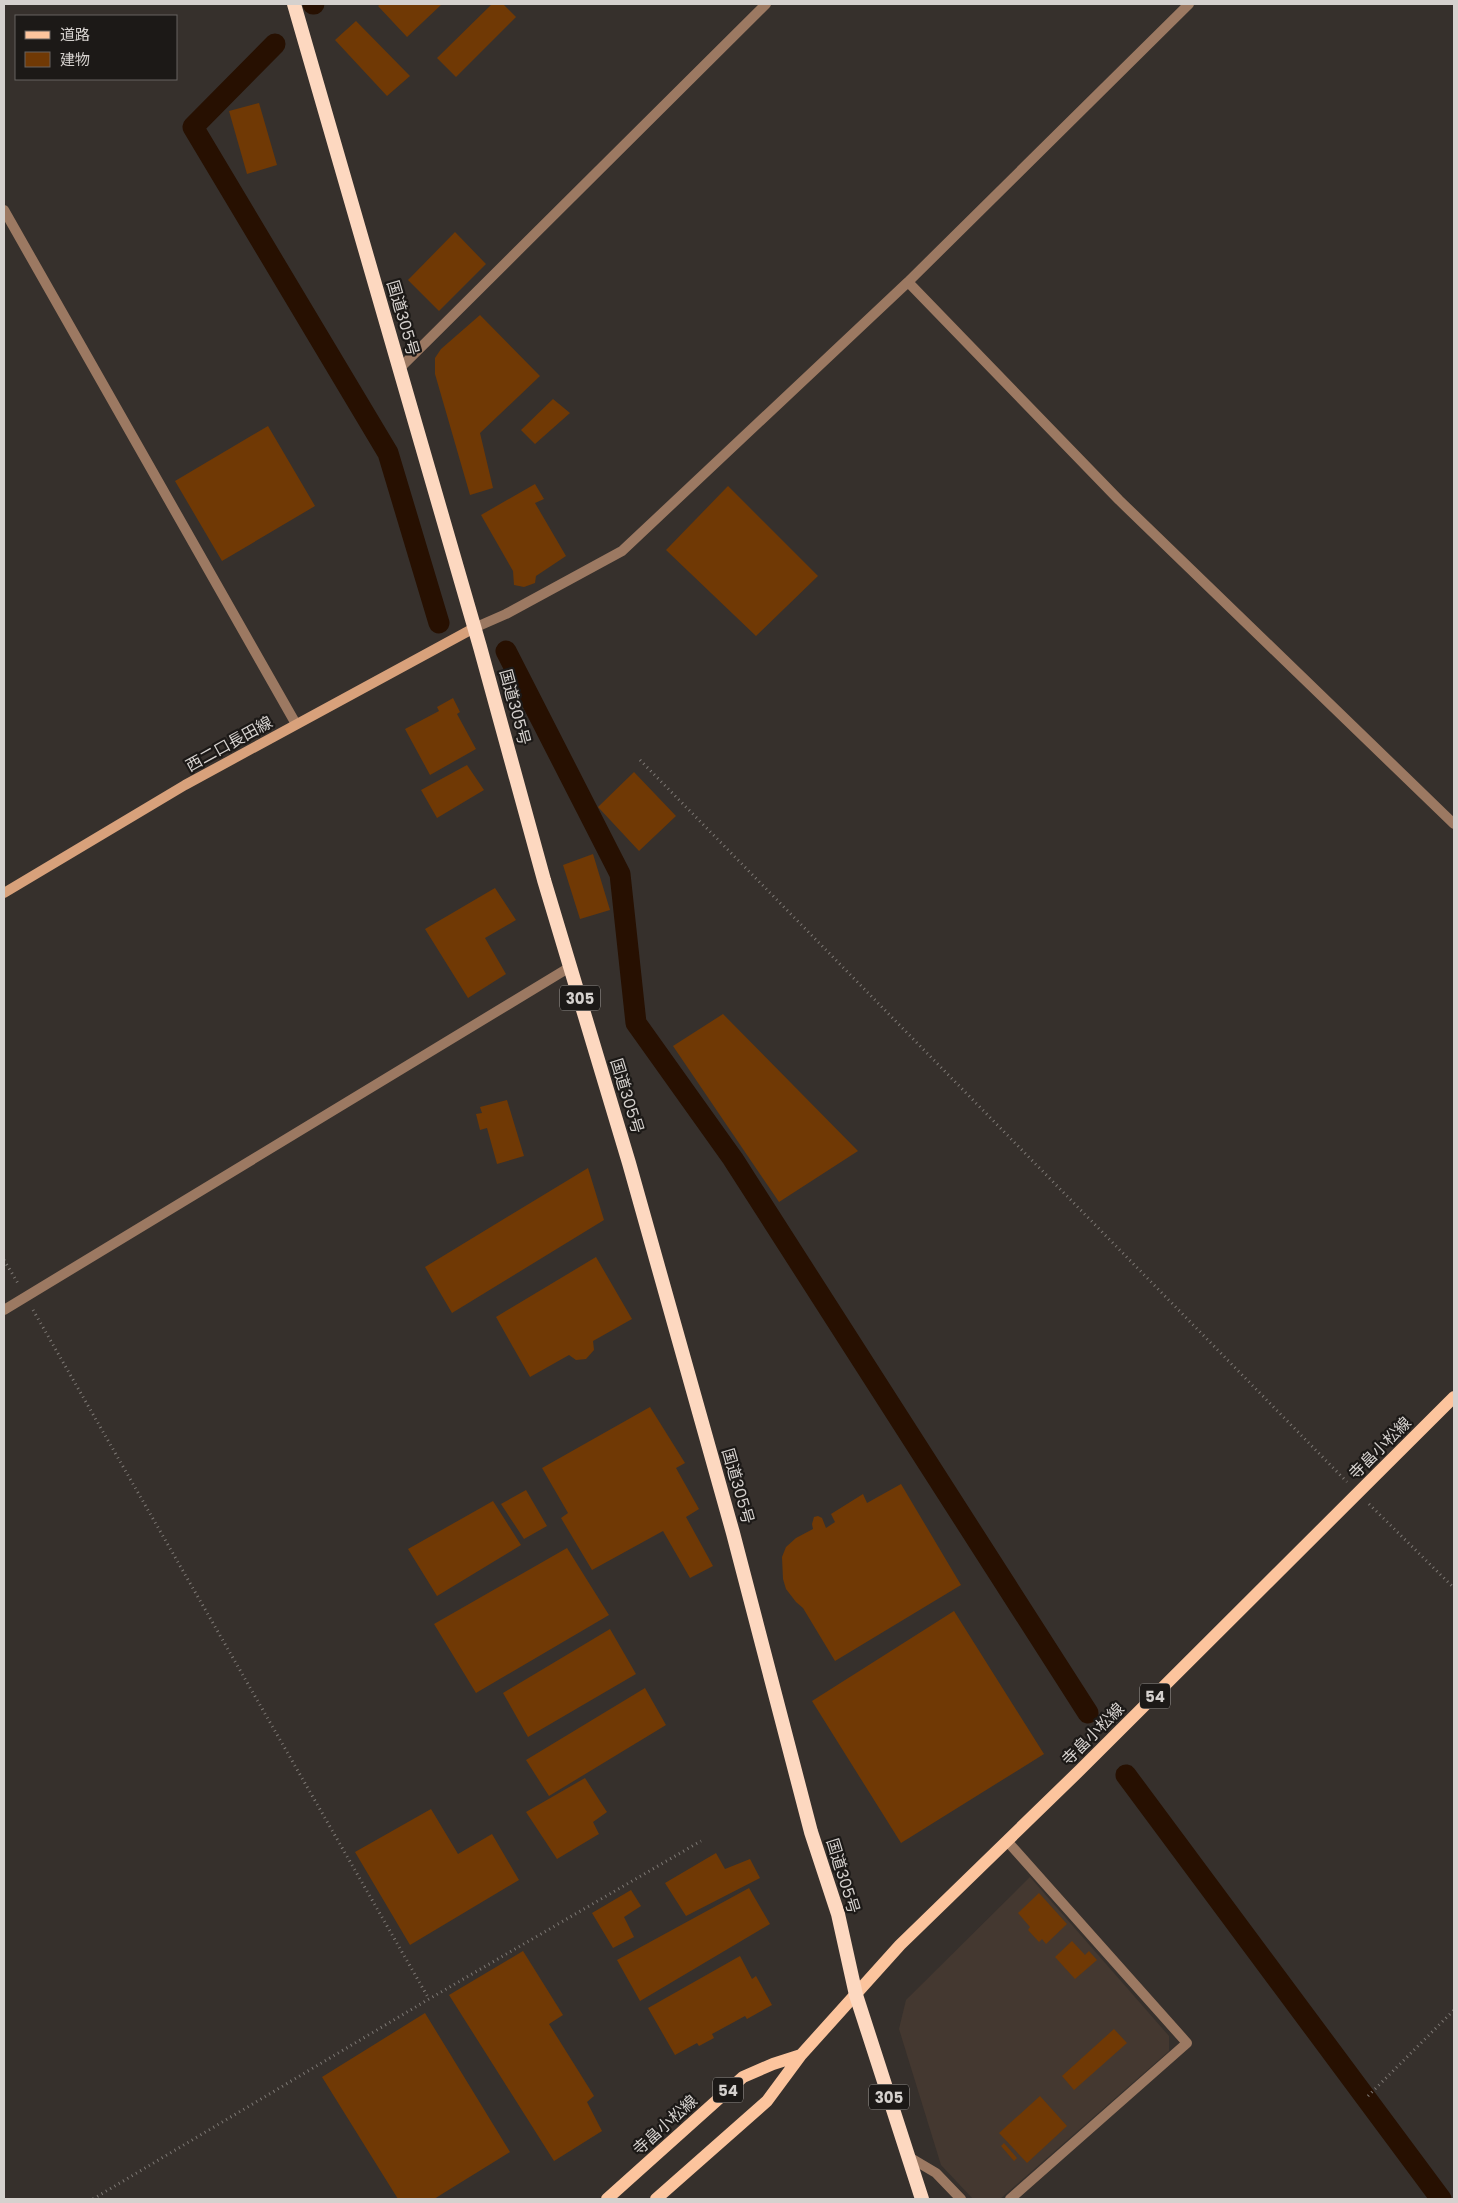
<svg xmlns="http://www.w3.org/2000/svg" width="1458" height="2203" viewBox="0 0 1458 2203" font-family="Poppins,'Noto Sans JP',sans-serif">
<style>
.built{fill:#443830}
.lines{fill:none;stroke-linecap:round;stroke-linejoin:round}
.canal{stroke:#271001;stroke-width:21}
.building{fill:#703905}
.path{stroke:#7e7975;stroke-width:3;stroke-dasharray:1 4;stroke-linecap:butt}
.minor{stroke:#9c7962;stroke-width:10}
.tertiary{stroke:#9c7962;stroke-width:10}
.secondary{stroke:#d8a17b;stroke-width:10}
.primary{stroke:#fcc49d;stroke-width:12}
.trunk{stroke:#fdd8c0;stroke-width:14}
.labels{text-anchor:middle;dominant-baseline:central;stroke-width:4.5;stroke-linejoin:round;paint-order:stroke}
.shield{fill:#1c1917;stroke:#9e9a97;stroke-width:1}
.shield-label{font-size:15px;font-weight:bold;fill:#d5d1ce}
.street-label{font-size:16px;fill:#d5d1ce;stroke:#1c1917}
</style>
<rect width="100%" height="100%" fill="#36302c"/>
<path class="built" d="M1030,1877L1169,2036V2051L1000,2199H973L941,2165L899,2029L906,2000Z"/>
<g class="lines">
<path class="canal" d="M313,4H314
M275,44L193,127L388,453L439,623
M506,651L620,874L636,1023L733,1159L1088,1713
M1126,1775L1441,2199"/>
</g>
<path class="building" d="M381,4H442L407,37L378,6Z
M492,4H503L516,17L456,77L437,58Z
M356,21L410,76L387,96L335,40Z
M259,103L277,165L247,174L229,111Z
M455,232L486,264L439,311L408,280Z
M480,315L540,376L480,433L493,488L470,495L435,374V358L441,349Z
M553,399L570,413L535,444L521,430Z
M268,426L315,506L222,561L175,481Z
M535,484L544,499L535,503L566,556L536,576L535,583L524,587L514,585L513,571L481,515Z
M728,486L818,576L756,636L666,550Z
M453,698L460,712L457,714L476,749L430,775L405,729L439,711L437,707Z
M467,765L484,790L437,818L421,790Z
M634,772L676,816L639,851L598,807Z
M593,854L610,910L580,919L563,865Z
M495,888L516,920L485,938L506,974L468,998L425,929Z
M723,1014L858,1151L779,1202L673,1046Z
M507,1100L524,1156L497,1164L487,1128L480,1130L476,1114L482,1113L480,1107Z
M588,1168L604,1220L452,1313L425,1267Z
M596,1257L632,1319L593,1341L594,1350L586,1359L576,1360L569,1355L530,1377L496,1317Z
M650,1407L685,1463L676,1468L699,1509L686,1517L713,1566L690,1578L663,1531L592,1570L561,1518L568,1513L542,1468Z
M901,1484L961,1585L835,1661L803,1608L796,1602L786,1589L783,1579L782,1557L786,1547L796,1538L813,1529L812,1524L814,1517L818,1516L822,1518L826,1528L835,1522L831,1514L863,1494L867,1503Z
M526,1490L547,1526L524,1539L501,1504Z
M493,1501L521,1545L437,1596L408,1549Z
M567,1548L609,1615L476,1693L434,1624Z
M954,1611L1044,1754L901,1843L812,1701Z
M610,1629L636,1674L528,1737L503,1693Z
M645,1688L666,1725L549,1796L526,1760Z
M585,1778L607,1812L593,1822L599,1834L557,1859L526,1812Z
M431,1809L458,1854L492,1834L519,1880L410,1945L355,1852Z
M716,1853L725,1869L750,1859L760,1878L686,1916L665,1883Z
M749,1888L770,1924L640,2001L617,1960Z
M631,1890L641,1906L624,1917L634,1937L613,1948L592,1913Z
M1039,1893L1067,1924L1046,1944L1042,1939L1039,1942L1028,1930L1030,1927L1018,1913Z
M1072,1941L1085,1955L1089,1951L1097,1960L1075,1979L1055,1957Z
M523,1951L563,2015L549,2024L594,2096L587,2102L602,2131L554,2161L449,1995Z
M740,1956L752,1979L756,1976L772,2005L747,2019L745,2016L712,2034L714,2038L699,2046L697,2043L675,2055L648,2008Z
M425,2013L510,2152L434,2199H398L322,2077Z
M1114,2029L1127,2043L1074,2090L1062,2076Z
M1040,2096L1067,2126L1027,2163L999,2133Z
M1004,2143L1017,2158L1014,2161L1001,2146Z"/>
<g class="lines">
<path class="path" d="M640,760L1347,1482
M4,1260L19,1285
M33,1310L429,1999
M1369,1504L1454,1588
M1368,2096L1454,2010
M93,2199L429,1999L701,1841"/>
<path class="minor" d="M4,210L296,724
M908,282L1119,500L1454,824
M399,369L766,4
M474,628L506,614L622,551L908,282L1189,4
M1007,1841L1187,2043L1010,2199
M909,2157L936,2173L961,2199"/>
<path class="tertiary" d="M4,1310L570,967"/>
<path class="secondary" d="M4,893L185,785L474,628"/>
<path class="primary" d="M607,2199L743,2077L773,2064L801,2055L900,1945L1080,1770L1454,1397
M656,2199L767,2101L801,2055"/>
<path class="trunk" d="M294,4L480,647L544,880L629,1163L733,1533L811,1832L838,1914L856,1995L922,2199"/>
</g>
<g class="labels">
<g class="shield">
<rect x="560" y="985.5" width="40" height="25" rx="4"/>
<rect x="1140" y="1683.5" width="30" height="25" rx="4"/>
<rect x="713" y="2077.5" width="30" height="25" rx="4"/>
<rect x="869" y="2084.5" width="40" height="25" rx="4"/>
</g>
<g class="shield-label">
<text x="580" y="998">305</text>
<text x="1155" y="1696">54</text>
<text x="728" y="2090">54</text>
<text x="889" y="2097">305</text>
</g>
<g class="street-label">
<text transform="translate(403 318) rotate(74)">国道305号</text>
<text transform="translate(515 707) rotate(75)">国道305号</text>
<text transform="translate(229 744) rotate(-29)">西二口長田線</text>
<text transform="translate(627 1096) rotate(73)">国道305号</text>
<text transform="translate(1380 1448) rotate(-45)">寺畠小松線</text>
<text transform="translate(738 1486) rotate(74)">国道305号</text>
<text transform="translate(1093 1734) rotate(-45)">寺畠小松線</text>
<text transform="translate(843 1876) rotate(73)">国道305号</text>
<text transform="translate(665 2125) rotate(-42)">寺畠小松線</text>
</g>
</g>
<rect width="1458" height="2203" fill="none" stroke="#d5d1ce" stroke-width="10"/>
<rect x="15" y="15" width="162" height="65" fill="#1c1917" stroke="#666360"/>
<rect x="25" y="31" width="25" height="8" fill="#fcc49d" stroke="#666360"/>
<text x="60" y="40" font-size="15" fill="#d5d1ce">道路</text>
<rect x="25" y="52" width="25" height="15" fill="#703905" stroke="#666360"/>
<text x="60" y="65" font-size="15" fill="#d5d1ce">建物</text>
</svg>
